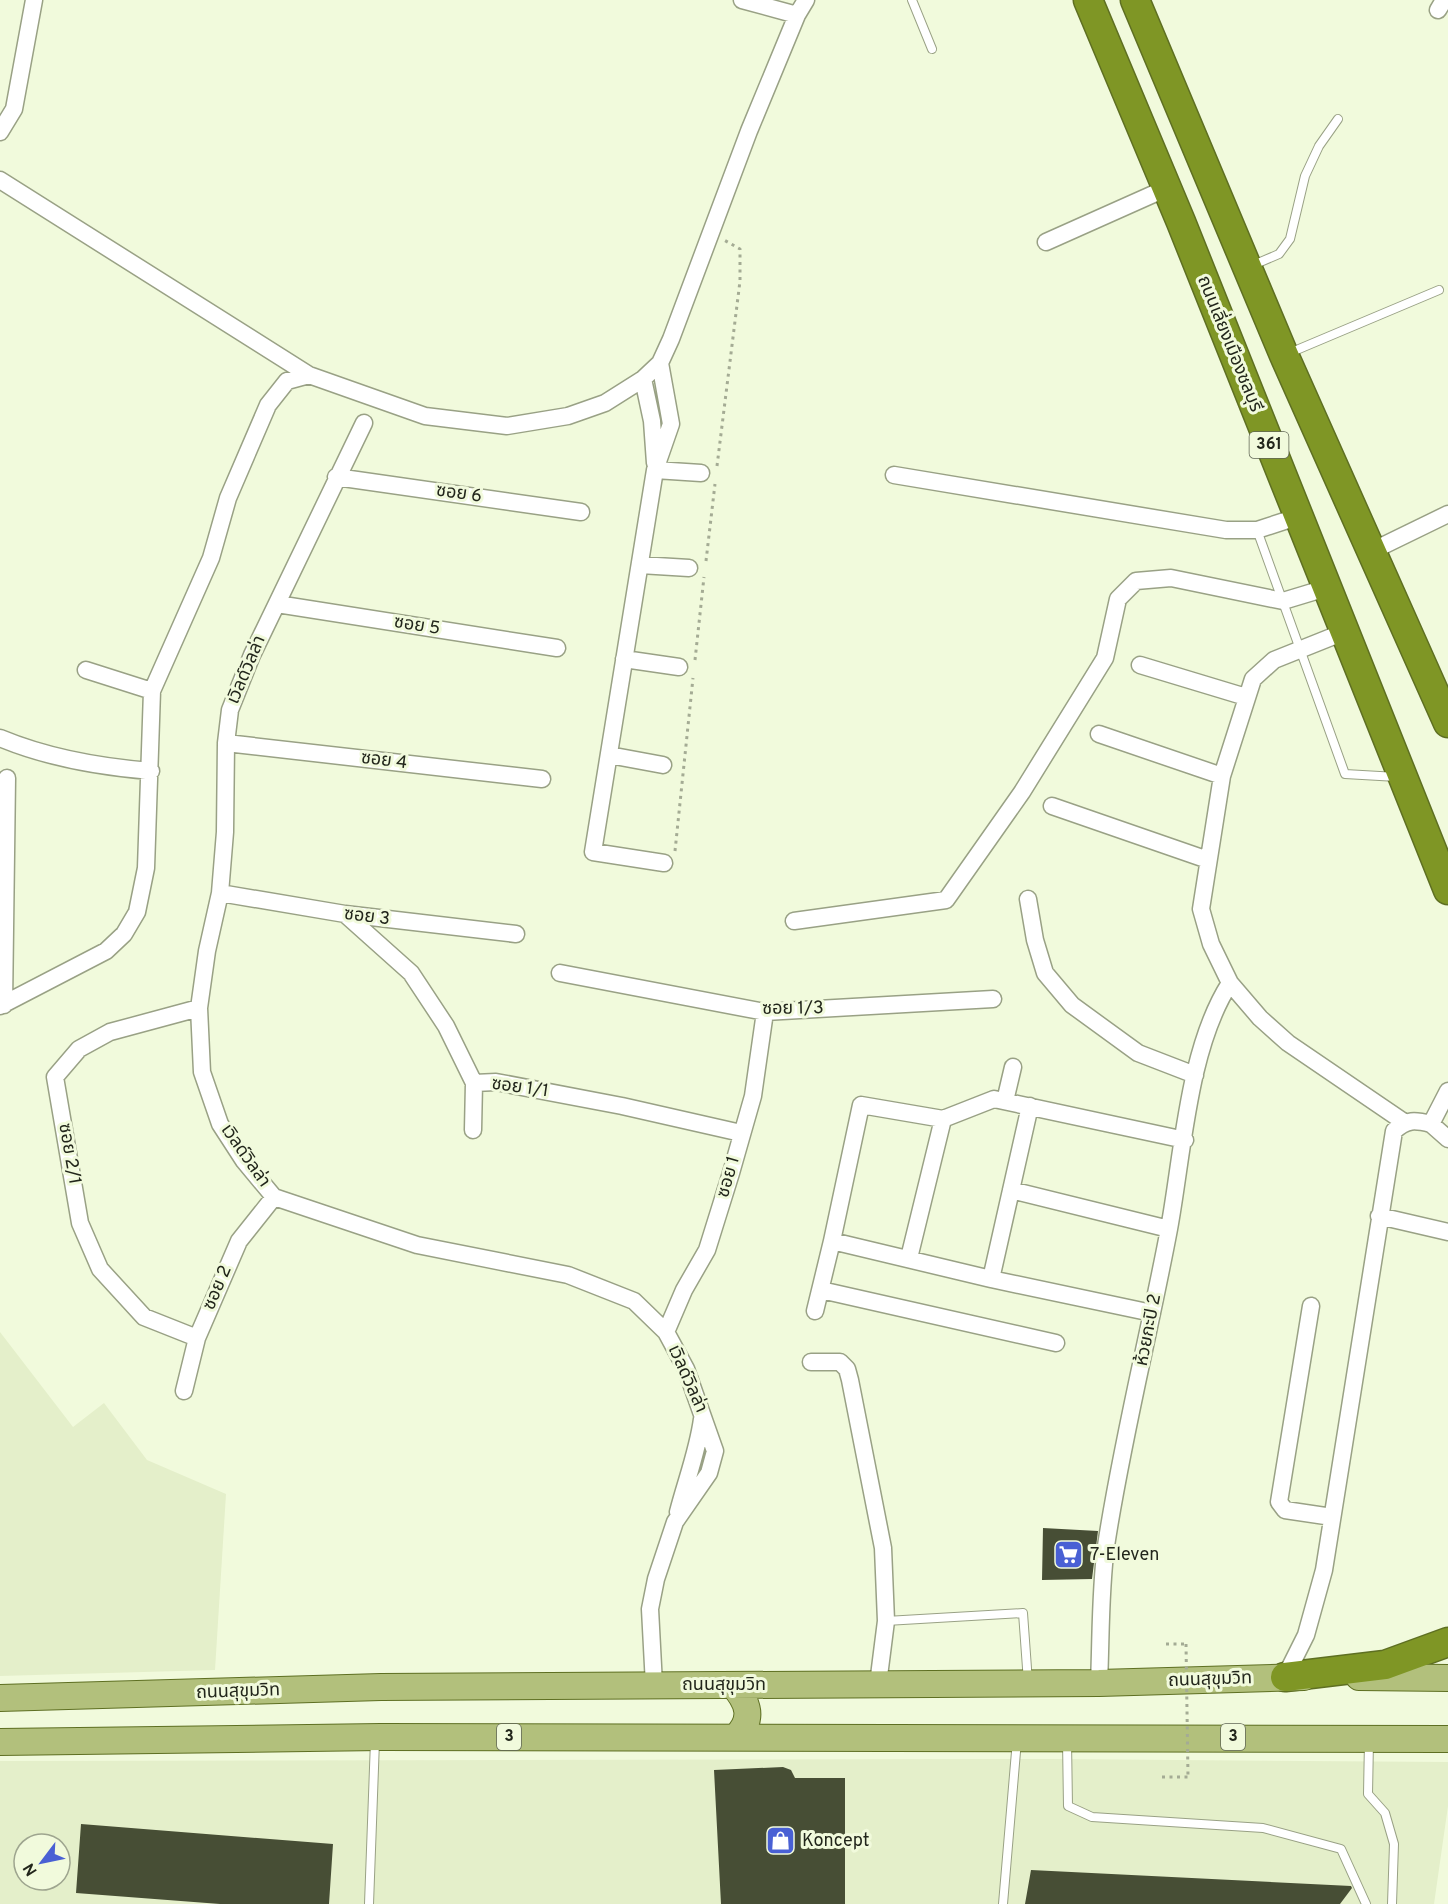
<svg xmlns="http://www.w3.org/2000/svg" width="1448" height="1904" viewBox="0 0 1448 1904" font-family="Overpass,'Noto Sans Thai',sans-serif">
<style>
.built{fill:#e4efca;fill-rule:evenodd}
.building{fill:#474e35}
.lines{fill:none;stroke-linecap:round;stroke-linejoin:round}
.lane-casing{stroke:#99a185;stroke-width:10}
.street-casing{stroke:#99a185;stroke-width:19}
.primary-casing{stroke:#5e6f22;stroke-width:28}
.highway-casing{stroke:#5e6f22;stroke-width:31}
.path{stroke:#a4ab94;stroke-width:3;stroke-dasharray:3 4.5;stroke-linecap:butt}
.lane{stroke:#fff;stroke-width:8}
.street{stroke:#fff;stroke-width:16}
.primary{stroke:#b2c07c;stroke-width:26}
.highway{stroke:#7f9625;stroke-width:28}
.path-bridge{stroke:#a4ab94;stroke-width:3;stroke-dasharray:3 4.5;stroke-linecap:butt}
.labels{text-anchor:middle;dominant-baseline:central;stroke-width:6;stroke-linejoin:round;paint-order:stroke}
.shield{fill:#f1fadc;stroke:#606655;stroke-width:1.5}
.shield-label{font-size:16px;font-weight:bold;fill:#22261b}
.street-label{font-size:18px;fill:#22261b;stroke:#f1fadc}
.poi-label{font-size:18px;fill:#22261b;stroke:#f1fadc;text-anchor:start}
</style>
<rect width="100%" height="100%" fill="#f1fadc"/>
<path class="built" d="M0,1332L73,1427L104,1403L147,1460L226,1494L215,1670L0,1676Z
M1049,1759L1448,1762V1806L1434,1904H0V1761ZM24,1844H60V1880H24Z"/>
<path class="building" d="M1043,1528L1098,1531L1092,1579L1042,1580Z
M783,1767L791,1770L795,1778H845V1904H721L714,1770Z
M81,1824L333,1844L329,1904H220L76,1893Z
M1031,1870L1351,1886L1352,1888L1340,1904H1025Z"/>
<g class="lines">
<defs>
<path id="lane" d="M912,0L932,49
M1251,266L1279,254L1290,239L1305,176L1319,146L1338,119
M1287,354L1439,290
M1257,530L1345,774L1397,777
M886,1621L1023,1613L1028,1682
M1067,1741L1068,1806L1092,1817L1263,1828L1341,1849L1366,1904
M1369,1741L1368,1794L1385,1813L1394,1844L1392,1904
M369,1904L375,1741
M1003,1904L1017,1740"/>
<path id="street" d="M742,0L797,15
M1438,10L1444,0
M0,132L14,109L34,0
M0,180L309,375L425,416L507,426L568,416L605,403L643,379L660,363L671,339L749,131L797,15L806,0
M1046,242L1167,188
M660,363L671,424L655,470L593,852L664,863
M643,379L652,421L655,463
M364,423L252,655L230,710L226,743L225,832L220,893L207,951L199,1008L202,1072L220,1124L244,1161L274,1197L417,1245L568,1275L634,1301L666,1332L686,1369L715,1451L709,1473L675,1522L656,1579L650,1609L654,1685
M655,470L701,473
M894,475L1226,530H1257L1297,517
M336,477L581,512
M1370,552L1448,514
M640,565L689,568
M277,604L557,648
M1344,632L1274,660L1253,679L1222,776L1201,909L1211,944L1230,983L1260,1018L1288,1043L1404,1122
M624,659L679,667
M1140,665L1246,697
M86,670L152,691
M1099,734L1222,776
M0,738C48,758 100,767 151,771
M226,743L542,779
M609,755L663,765
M1052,806L1208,860
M220,893L345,914L516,934
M1028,899L1035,940L1045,973L1072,1005L1138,1053L1195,1075
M345,914L411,973L446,1026L474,1083L496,1082L622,1106L741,1133
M794,921L946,900L1022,792L1105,658L1118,599L1136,581L1171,578L1283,601L1326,588
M560,973L765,1012L993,999
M4,1005L7,778
M0,1006L106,951L124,934L137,912L146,868L152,691L211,558L228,498L268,405L287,381L309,375
M1005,1101L1013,1067
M1431,1124L1448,1139
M473,1130L474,1083
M1011,1190L1169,1229
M1379,1216L1448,1232
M909,1258L943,1119
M991,1279L1030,1106
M821,1290L1056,1343
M1311,1306L1279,1502L1285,1510L1332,1517
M815,1311L832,1241
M1152,1313L991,1279L832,1241L861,1105L943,1119L994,1099L1185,1140
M666,1332L684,1290L707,1250L731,1173L753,1096L765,1012
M197,1338L144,1317L100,1269L80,1223L55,1077L79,1049L110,1032L199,1008
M811,1362H840L847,1369L850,1380L883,1548L886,1621L878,1684
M184,1391L197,1338L239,1241L274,1197
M678,1512C686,1481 698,1450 702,1419
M1285,1677L1306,1635L1324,1570L1394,1131C1407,1119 1415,1120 1431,1124L1448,1091
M1099,1683C1101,1638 1100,1591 1106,1546C1122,1440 1149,1335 1169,1229C1183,1153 1188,1048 1230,983"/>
<path id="primary" d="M1359,1677L1448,1678
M733,1685C749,1703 754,1719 736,1737
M0,1698L381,1687L1099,1683L1304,1677
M0,1742L381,1737L1448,1739"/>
<path id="highway" d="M1088,0L1181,222L1448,890
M1135,0L1284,355L1448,723
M1285,1677L1385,1665L1448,1642"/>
</defs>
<use href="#lane" class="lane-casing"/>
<use href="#street" class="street-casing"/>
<use href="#primary" class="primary-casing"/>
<use href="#highway" class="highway-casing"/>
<path class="path" d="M717,466L740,281V249L724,240
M706,561L715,484
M695,660L704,577
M675,851L693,678
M1166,1644H1186
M1162,1777H1188"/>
<use href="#lane" class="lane"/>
<use href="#street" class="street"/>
<use href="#primary" class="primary"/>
<use href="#highway" class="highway"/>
<path class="path-bridge" d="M1186,1644L1188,1777"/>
</g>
<defs>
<symbol id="supermarket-square" viewBox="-11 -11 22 22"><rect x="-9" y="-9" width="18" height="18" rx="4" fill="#4960d4" stroke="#f1fadc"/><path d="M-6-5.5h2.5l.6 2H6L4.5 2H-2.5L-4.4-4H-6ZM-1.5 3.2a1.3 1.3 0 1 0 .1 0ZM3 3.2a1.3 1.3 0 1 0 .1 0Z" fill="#fff"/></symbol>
<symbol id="shop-square" viewBox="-11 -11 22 22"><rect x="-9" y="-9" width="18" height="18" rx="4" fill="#4960d4" stroke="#f1fadc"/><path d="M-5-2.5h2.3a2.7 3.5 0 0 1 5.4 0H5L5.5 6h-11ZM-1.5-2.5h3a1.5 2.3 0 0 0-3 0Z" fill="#fff"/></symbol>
</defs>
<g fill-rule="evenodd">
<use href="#supermarket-square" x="1052" y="1538" width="33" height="33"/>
<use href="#shop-square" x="764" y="1824" width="33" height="33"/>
</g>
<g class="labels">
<g class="shield">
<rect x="1249.5" y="432" width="39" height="26" rx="4.5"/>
<rect x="497" y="1724" width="24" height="26" rx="4.5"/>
<rect x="1221" y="1724" width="24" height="26" rx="4.5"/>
</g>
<g class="shield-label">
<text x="1269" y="445">361</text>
<text x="509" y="1737">3</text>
<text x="1233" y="1737">3</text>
</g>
<g class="street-label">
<text transform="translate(1229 344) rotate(68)">ถนนเลี่ยงเมืองชลบุรี</text>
<text transform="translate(459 494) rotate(8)">ซอย 6</text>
<text transform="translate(417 626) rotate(9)">ซอย 5</text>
<text transform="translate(247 670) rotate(-67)">เวิลด์วิลล่า</text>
<text transform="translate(384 761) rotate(7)">ซอย 4</text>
<text transform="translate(367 917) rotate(7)">ซอย 3</text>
<text transform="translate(793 1009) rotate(-1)">ซอย 1/3</text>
<text transform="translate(520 1088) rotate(8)">ซอย 1/1</text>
<text transform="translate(69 1154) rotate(80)">ซอย 2/1</text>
<text transform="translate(245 1156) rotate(55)">เวิลด์วิลล่า</text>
<text transform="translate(729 1177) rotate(-74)">ซอย 1</text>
<text transform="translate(218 1288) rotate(-67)">ซอย 2</text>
<text transform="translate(1149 1330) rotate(-79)">ห้วยกะปิ 2</text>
<text transform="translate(687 1379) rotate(66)">เวิลด์วิลล่า</text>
<text transform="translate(1210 1680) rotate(-2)">ถนนสุขุมวิท</text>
<text x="724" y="1685">ถนนสุขุมวิท</text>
<text transform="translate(238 1692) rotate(-2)">ถนนสุขุมวิท</text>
</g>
<g class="poi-label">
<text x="1090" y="1555">7-Eleven</text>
<text x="802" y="1841">Koncept</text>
</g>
</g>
<g transform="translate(42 1862) rotate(238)"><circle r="28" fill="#f1fadc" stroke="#9ea58f" stroke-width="1.5"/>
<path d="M0-4.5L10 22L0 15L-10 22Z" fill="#4960d4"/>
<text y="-9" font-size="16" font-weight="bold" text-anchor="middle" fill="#22261b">N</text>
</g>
</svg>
